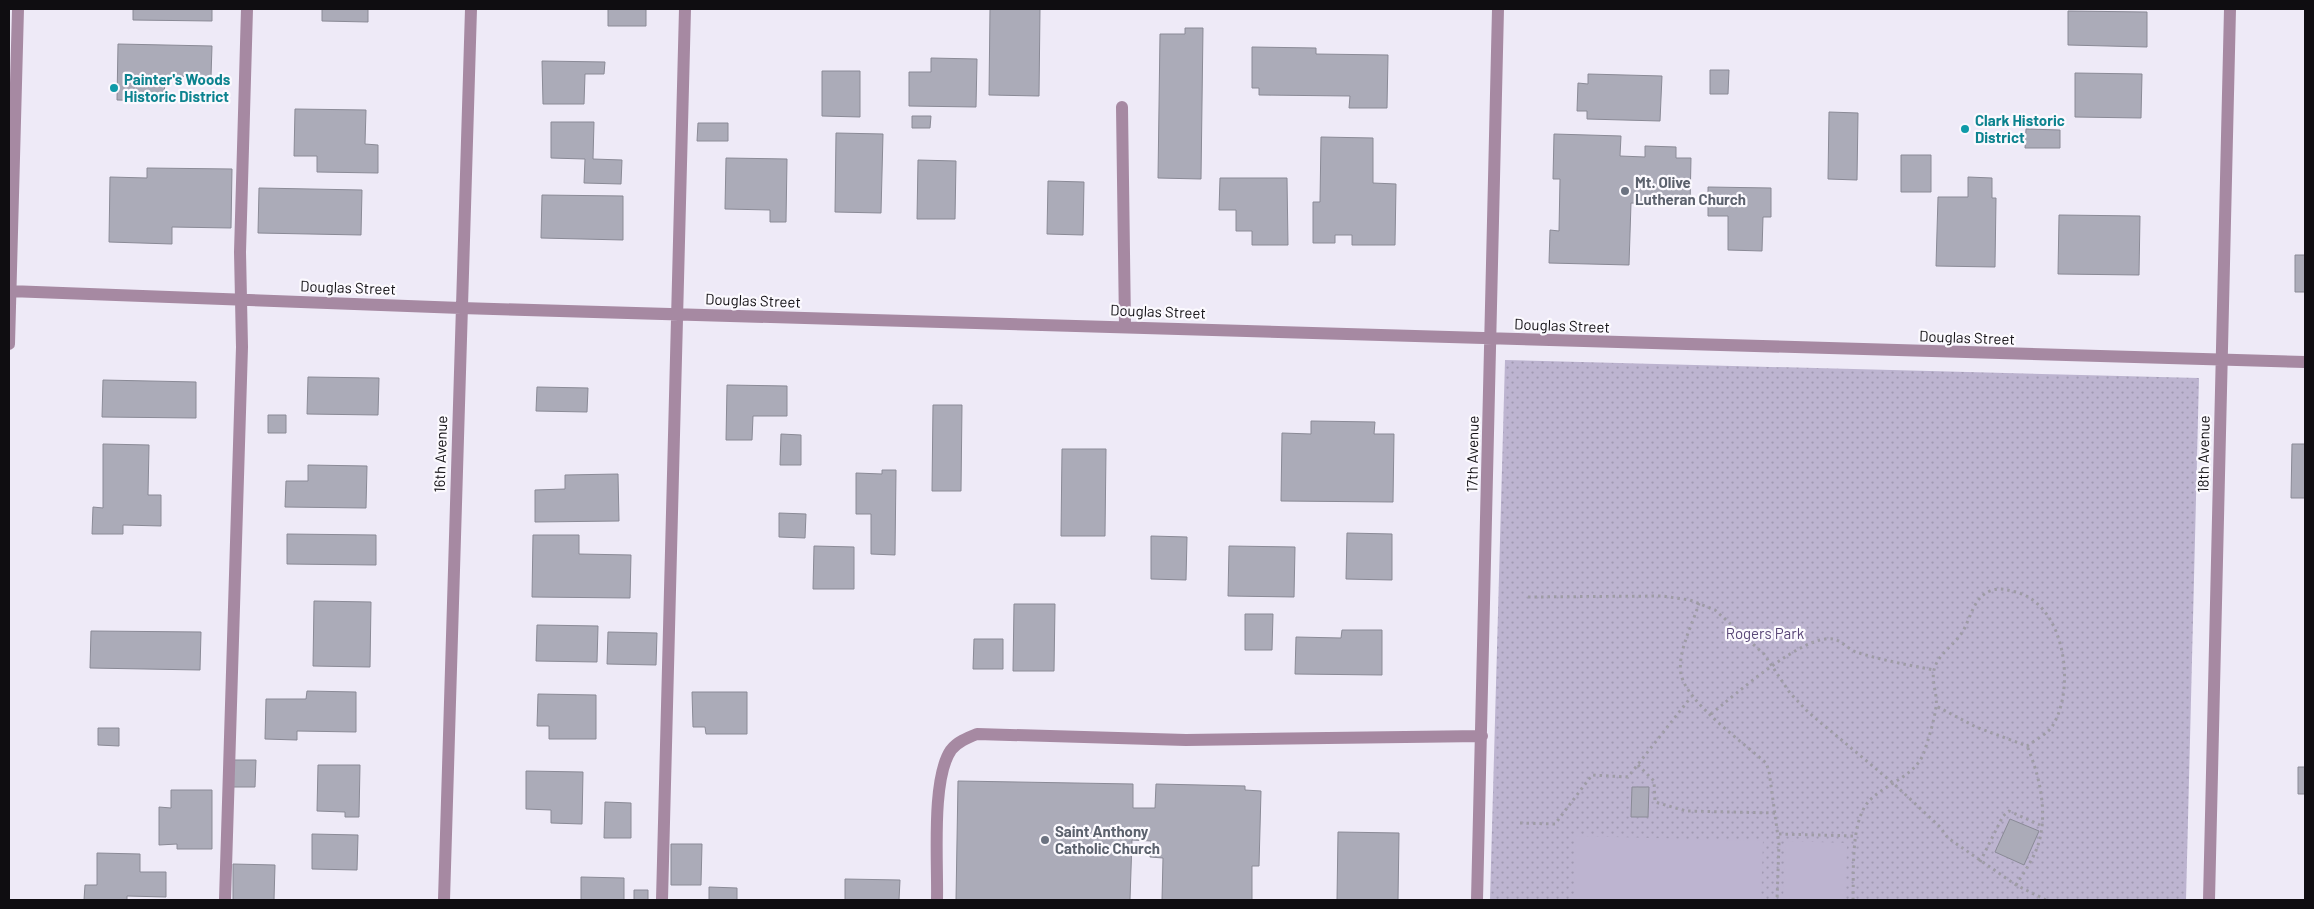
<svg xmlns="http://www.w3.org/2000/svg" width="2314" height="909" viewBox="0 0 2314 909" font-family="Barlow,sans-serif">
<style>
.grass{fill:url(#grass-dots)}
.garden{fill:#bdb4d0}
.building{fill:#ababb8;stroke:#8a8a96}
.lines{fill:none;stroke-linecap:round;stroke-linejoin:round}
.path{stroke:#9f9ca6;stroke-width:3;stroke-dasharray:2.5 4;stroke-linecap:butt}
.minor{stroke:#a689a2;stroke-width:12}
.culture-dot{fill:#0f9aa8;stroke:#fbf9fe;stroke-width:2}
.worship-dot{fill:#6b7280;stroke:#fbf9fe;stroke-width:2}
.labels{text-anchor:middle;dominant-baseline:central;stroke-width:4.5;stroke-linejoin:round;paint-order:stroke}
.culture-label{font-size:15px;font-weight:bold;fill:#0d838f;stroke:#fbf9fe;text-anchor:start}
.worship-label{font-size:15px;font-weight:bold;fill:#5b616d;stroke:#fbf9fe;text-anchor:start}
.street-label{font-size:15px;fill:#0f0d11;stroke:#fbf9fe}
.park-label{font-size:15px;fill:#594777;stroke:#fbf9fe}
</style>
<defs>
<pattern id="grass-dots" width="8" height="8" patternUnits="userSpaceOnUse" patternTransform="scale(1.25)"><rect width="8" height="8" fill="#bdb4d0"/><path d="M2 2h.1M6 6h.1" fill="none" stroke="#a19ab2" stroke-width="1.8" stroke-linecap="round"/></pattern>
</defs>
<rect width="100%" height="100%" fill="#eeeaf7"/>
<path class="grass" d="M1505,360L2199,378L2186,900H1490Z"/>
<path class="garden" d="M1576,836L1763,841L1761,900H1574Z
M1786,841L1847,843L1845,900H1783Z"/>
<path class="building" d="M95,9H212V21L133,20V9Z
M322,9H368V22L322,21Z
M608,9H646V26H608Z
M990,9H1040L1039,96L989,95Z
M2068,11L2147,12V47L2068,45Z
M1185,28H1203L1201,179L1158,178L1160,34H1185Z
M118,44L212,46L211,77L165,76L164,101L117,100Z
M1252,47L1316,48V54L1388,55L1387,108H1349L1350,96L1259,95V88H1252Z
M931,58L977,59L976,107L909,106V72H931Z
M542,61L605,62L604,74H585L584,104H543Z
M1710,70H1729L1728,94H1710Z
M822,71H860V117L822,116Z
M2075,73L2142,74L2141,118L2075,117Z
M1588,74L1662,76L1660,121L1587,119V111H1577L1578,83L1588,84Z
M295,109L366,110L365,144L378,145V173L317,172V156H294Z
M1829,112L1858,113L1857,180L1828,179Z
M912,116H931L930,128H912Z
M551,122H594L593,159L622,160L621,184L584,183L585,159L551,158Z
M698,123H728V141H697Z
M2026,129L2060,130V148H2025Z
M836,133L883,134L881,213L835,212Z
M1554,134L1621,136L1620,156L1645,157V146L1676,147V158H1691L1690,205L1631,203L1629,265L1549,263L1550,230L1559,231L1560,179H1553Z
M1321,137L1373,138V183L1396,184L1395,245H1352V235H1335V243H1313V202H1320Z
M1901,155H1931V192H1901Z
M726,158L787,159L786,222H770V210L725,209Z
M918,160L956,161L955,219H917Z
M147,168L232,169L231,228L172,227V244L109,242L110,177L147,178Z
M1968,177L1992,178V198H1996L1995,267L1936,266L1938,197H1968Z
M1220,178H1287L1288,245H1252V231H1236V210H1219Z
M1048,181L1084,182L1083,235L1047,234Z
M1708,187L1771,188V217H1763L1762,251L1728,250V216H1708Z
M259,188L362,190L361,235L258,233Z
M542,195L623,196V240L541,238Z
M2059,215L2140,216L2139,275L2058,274Z
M2295,255H2305V292H2295Z
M308,377L379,378L378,415L307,414Z
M103,380L196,382V418L102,417Z
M727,385L787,386V416H753L752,440H726Z
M537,387L588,388L587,412L536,411Z
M933,405H962L961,491H932Z
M268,415H286V433H268Z
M1311,421L1375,422L1374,434H1394L1393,502L1281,501L1282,433L1311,434Z
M781,434L801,435V465H780Z
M103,444L149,445L148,495H161V526L123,525V534H92L93,507L103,508Z
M2292,444H2305V498H2291Z
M1062,449H1106L1105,536H1061Z
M308,465L367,466L366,508L285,507L286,481H308Z
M882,470H896L895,555L871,554V514H856V473L882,474Z
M618,474L619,521L535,522V490L565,489V475Z
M779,513L806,514L805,538L779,537Z
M1347,533L1392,534V580L1346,579Z
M287,534L376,535V565L287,564Z
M533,535H579V554L631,555L630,598L532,597Z
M1151,536L1187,537L1186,580L1151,579Z
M814,546L854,547V589H813Z
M1229,546L1295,547L1294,597L1228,596Z
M314,601L371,602L370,667L313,666Z
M1014,604H1055L1054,671H1013Z
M1245,614H1273L1272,650H1245Z
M537,625L598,626L597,662L536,661Z
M1342,630H1382V675L1295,674L1296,637L1341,638Z
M91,631L201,632L200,670L90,668Z
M608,632L657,633L656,665L607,664Z
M974,639H1003V669H973Z
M307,691L356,692V732L297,731V740L265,739L266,699H306Z
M692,692H747V734H706L705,727H693Z
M538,694L596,695V739H549V726H537Z
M98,728H119V746L98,745Z
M232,760H256L255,787H231Z
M318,765H360L359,817H345V812L317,811Z
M2298,767H2305V794H2298Z
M526,771L583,772L582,824L551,823V810L526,809Z
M958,781L1133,784V808H1155L1156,784L1245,786V790L1261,791L1259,866H1252V900H1162L1163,858L1150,857L1151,841L1132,840L1130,900H956Z
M1632,787H1649L1648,817H1631Z
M171,790H212V849H177V844L159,845V807L171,808Z
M605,802L631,803V838H604Z
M2010,819L2039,831L2024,865L1995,852Z
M1338,832L1399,833L1398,900H1337Z
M312,834L358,835L357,870L312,869Z
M671,844H702L701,885H671Z
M97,853L140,854V872H166V897L127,896V900H84L85,885H97Z
M233,864L275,865L274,900H233Z
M581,877L624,878V900H581Z
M845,879L900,880L899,900H845Z
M709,887L737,888V900H709Z
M634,890H648V900H634Z"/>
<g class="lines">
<path class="path" d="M1528,597L1662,596L1690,600L1715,610L1764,654L1790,693L1808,712L1893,783L1940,827L1948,838L2016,885L2046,900
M1699,603C1693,624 1677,652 1681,674C1686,702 1744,743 1766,763L1769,771L1779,844L1777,900
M1711,714C1735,695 1803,634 1833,639C1841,640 1848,649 1856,652C1881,660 1908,665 1934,670
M1638,765L1654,781L1655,802L1686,811L1775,813
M1520,823L1555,824L1592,775L1628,777L1691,697
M1779,834L1855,836
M1980,862L2003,816L2009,811L2040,825
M2016,885C2023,874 2032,861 2037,848C2049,816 2040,776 2027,746
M1853,900C1854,873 1850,822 1869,801C1885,784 1913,777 1923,755C1928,741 1934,722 1936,707C1938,695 1931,682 1934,670C1938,653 1955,645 1963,631C1971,617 1974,597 1990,591C1999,587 2007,590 2016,592C2065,605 2076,687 2053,725C2049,733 2035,740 2027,746L1976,727L1936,706"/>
<path class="minor" d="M1122,107L1125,326
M9,291L461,308L2305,362
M9,344L18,9
M225,900L242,347L240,252L247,9
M444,900L471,9
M662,900L685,9
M937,900C938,863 931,779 951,750C957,742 967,738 977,734L1186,740L1482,736
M1477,900L1498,9
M2209,900L2230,9"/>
</g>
<g class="culture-dot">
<circle cx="114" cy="88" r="5"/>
<circle cx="1965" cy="129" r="5"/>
</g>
<g class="worship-dot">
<circle cx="1625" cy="191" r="5"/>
<circle cx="1045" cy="840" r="5"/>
</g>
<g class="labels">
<g class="culture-label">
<text x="124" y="79">Painter's Woods<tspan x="124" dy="17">Historic District</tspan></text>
<text x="1975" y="120">Clark Historic<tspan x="1975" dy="17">District</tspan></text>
</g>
<g class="worship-label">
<text x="1635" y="182">Mt. Olive<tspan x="1635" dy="17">Lutheran Church</tspan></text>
<text x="1055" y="831">Saint Anthony<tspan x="1055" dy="17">Catholic Church</tspan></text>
</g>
<g class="street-label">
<text transform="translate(348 287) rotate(2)">Douglas Street</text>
<text transform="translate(753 300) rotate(2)">Douglas Street</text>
<text transform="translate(1158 311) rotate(2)">Douglas Street</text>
<text transform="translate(1562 325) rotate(2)">Douglas Street</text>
<text transform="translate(1967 337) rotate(2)">Douglas Street</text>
<text transform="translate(440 454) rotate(-88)">16th Avenue</text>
<text transform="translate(1472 454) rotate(-89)">17th Avenue</text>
<text transform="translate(2203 454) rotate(-89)">18th Avenue</text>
</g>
<g class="park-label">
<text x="1765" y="633">Rogers Park</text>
</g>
</g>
<rect width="2314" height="909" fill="none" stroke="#0f0d11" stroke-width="20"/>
</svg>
